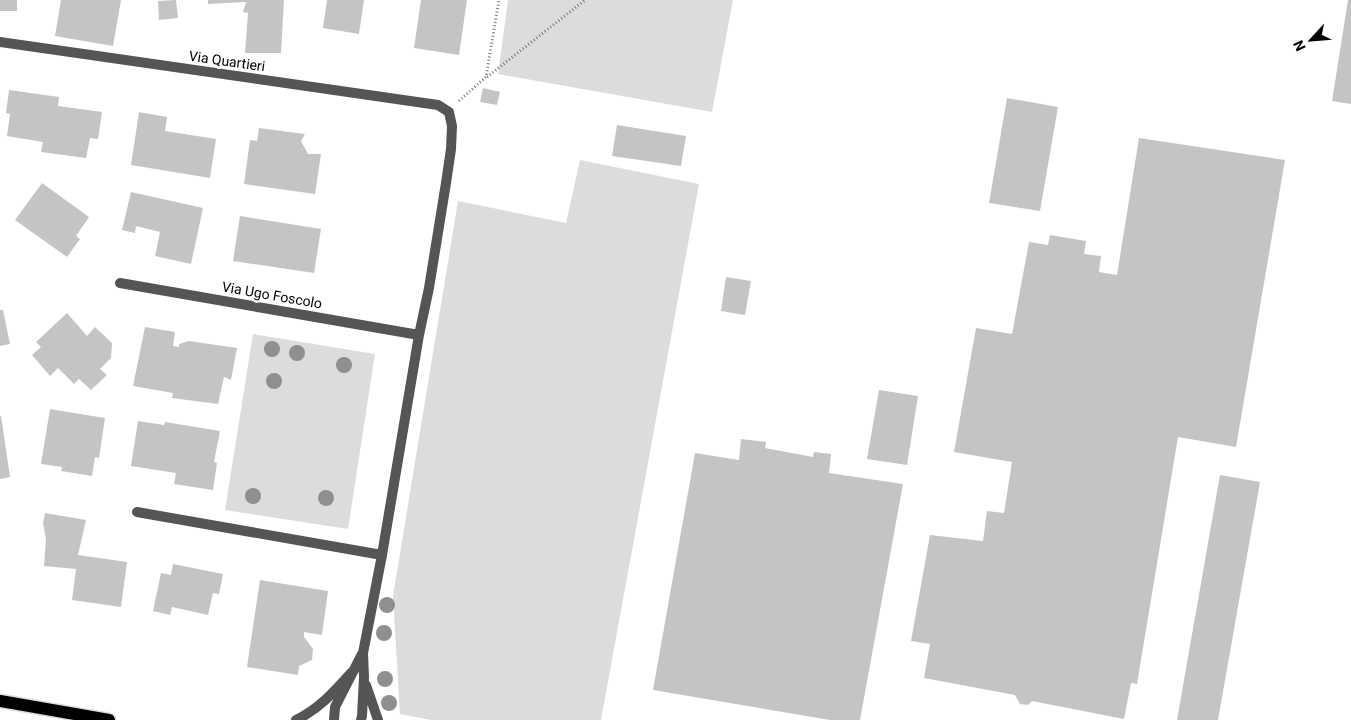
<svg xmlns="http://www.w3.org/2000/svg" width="1351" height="720" viewBox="0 0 1351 720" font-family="Roboto,sans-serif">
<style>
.green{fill:#dcdcdc}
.building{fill:#c4c4c4}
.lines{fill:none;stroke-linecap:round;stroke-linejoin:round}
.primary-casing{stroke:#dbdbdb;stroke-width:15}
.path{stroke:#777;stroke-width:3;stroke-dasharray:1 2.5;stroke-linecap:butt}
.minor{stroke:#555;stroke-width:10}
.primary{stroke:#000;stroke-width:12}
.tree{fill:#8f8f8f}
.labels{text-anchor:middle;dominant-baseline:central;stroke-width:5;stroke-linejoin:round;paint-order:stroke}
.street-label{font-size:14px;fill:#000;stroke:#fff}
</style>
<rect width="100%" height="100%" fill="#fff"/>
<path class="green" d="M508,0H733L712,112L498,74Z
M580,160L699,184L601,720H431L400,714L393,596L458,201L566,223Z
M253,334L375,354L348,529L225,510Z"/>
<path class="building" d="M0,0H17V11H0Z
M61,0H121L113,46L55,36Z
M176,0L178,18L159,20L158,1Z
M208,0H284L281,53H245L248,13L243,12L246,2L208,4Z
M327,0H364L359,34L323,28Z
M421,0H467L459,55L414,48Z
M1348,0H1351V104L1332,101Z
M483,88L500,92L497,105L480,102Z
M9,90L59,97L58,106L102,112L98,139L90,138L86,158L41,152L43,142L7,136L10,114L6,113Z
M1007,98L1058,107L1040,211L989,203Z
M139,112L167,117L165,131L216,139L210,178L131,165Z
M617,125L686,136L681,166L612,156Z
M259,128L305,134L301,141L308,154H321L315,194L244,184L250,140L257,141Z
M1139,138L1285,160L1236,447L1178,437L1137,684L1131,683L1124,719L1032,701L1028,705L1020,704L1015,695L924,678L930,644L911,641L930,535L983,541L987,511L1004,513L1012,462L954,452L976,328L1012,334L1029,242L1048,245L1050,235L1086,241L1084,254L1101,256L1099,272L1117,275Z
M42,183L89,217L76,236L80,239L67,257L15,220Z
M131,192L203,208L191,264L155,256L160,232L136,226L135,233L122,230Z
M240,216L321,229L314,273L233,261Z
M726,277L751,281L745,315L721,311Z
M0,310H3L10,344L0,346Z
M67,313L87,336L95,327L112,343L111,358L100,369L107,375L91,390L79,379L74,384L58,368L50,376L32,355L41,347L36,342Z
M145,327L175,332L173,346L179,347V344L189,341L237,348L231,380L224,377L218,404L172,398L173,393L133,386Z
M879,390L918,396L907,465L867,459Z
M50,409L105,418L99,458L95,457L92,476L61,471L62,467L41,464Z
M0,416H1L10,477L0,479Z
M138,421L164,425L165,422L220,431L214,462L217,463L213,490L174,484L176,473L131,466Z
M741,439L766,442L765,448L813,457L814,452L831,454L829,473L903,484L860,720H830L653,690L695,453L739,460Z
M1220,475L1260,482L1218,720H1177Z
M45,513L86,520L78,555L127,562L121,607L72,600L76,569L44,566L46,539L43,523Z
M173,564L223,574L219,594L213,593L208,615L172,607L170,615L153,611L161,573L171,575Z
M260,580L328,591L322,635L304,632V637L313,649L312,660L299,666L298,675L247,667Z"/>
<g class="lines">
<defs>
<path id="primary" d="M0,701L109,720"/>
</defs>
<use href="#primary" class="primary-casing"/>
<path class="path" d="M487,77L585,0
M459,101L486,77L499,0"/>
<path class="minor" d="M0,42L438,105L449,112L452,126L451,149L446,183L429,288L419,335L382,555L363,653L364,677L362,716L361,720
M120,283L419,335
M137,512L382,555
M366,685L378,720
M296,720C319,709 335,691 352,672
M334,720L335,707L362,654"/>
<use href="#primary" class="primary"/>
</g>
<g class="tree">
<circle cx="272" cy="349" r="8"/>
<circle cx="297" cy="353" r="8"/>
<circle cx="344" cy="365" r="8"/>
<circle cx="274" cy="381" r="8"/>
<circle cx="253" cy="496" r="8"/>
<circle cx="326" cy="498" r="8"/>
<circle cx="387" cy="605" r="8"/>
<circle cx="384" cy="633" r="8"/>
<circle cx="385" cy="679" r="8"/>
<circle cx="389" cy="703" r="8"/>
</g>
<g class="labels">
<g class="street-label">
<text transform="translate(227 61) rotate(8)">Via Quartieri</text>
<text transform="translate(272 295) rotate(10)">Via Ugo Foscolo</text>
</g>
</g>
<g transform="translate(1311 40) rotate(244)" stroke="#ffffff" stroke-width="4" paint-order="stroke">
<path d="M0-4L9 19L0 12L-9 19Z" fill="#000000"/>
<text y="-8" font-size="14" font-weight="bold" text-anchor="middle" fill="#000000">N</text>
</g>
</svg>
